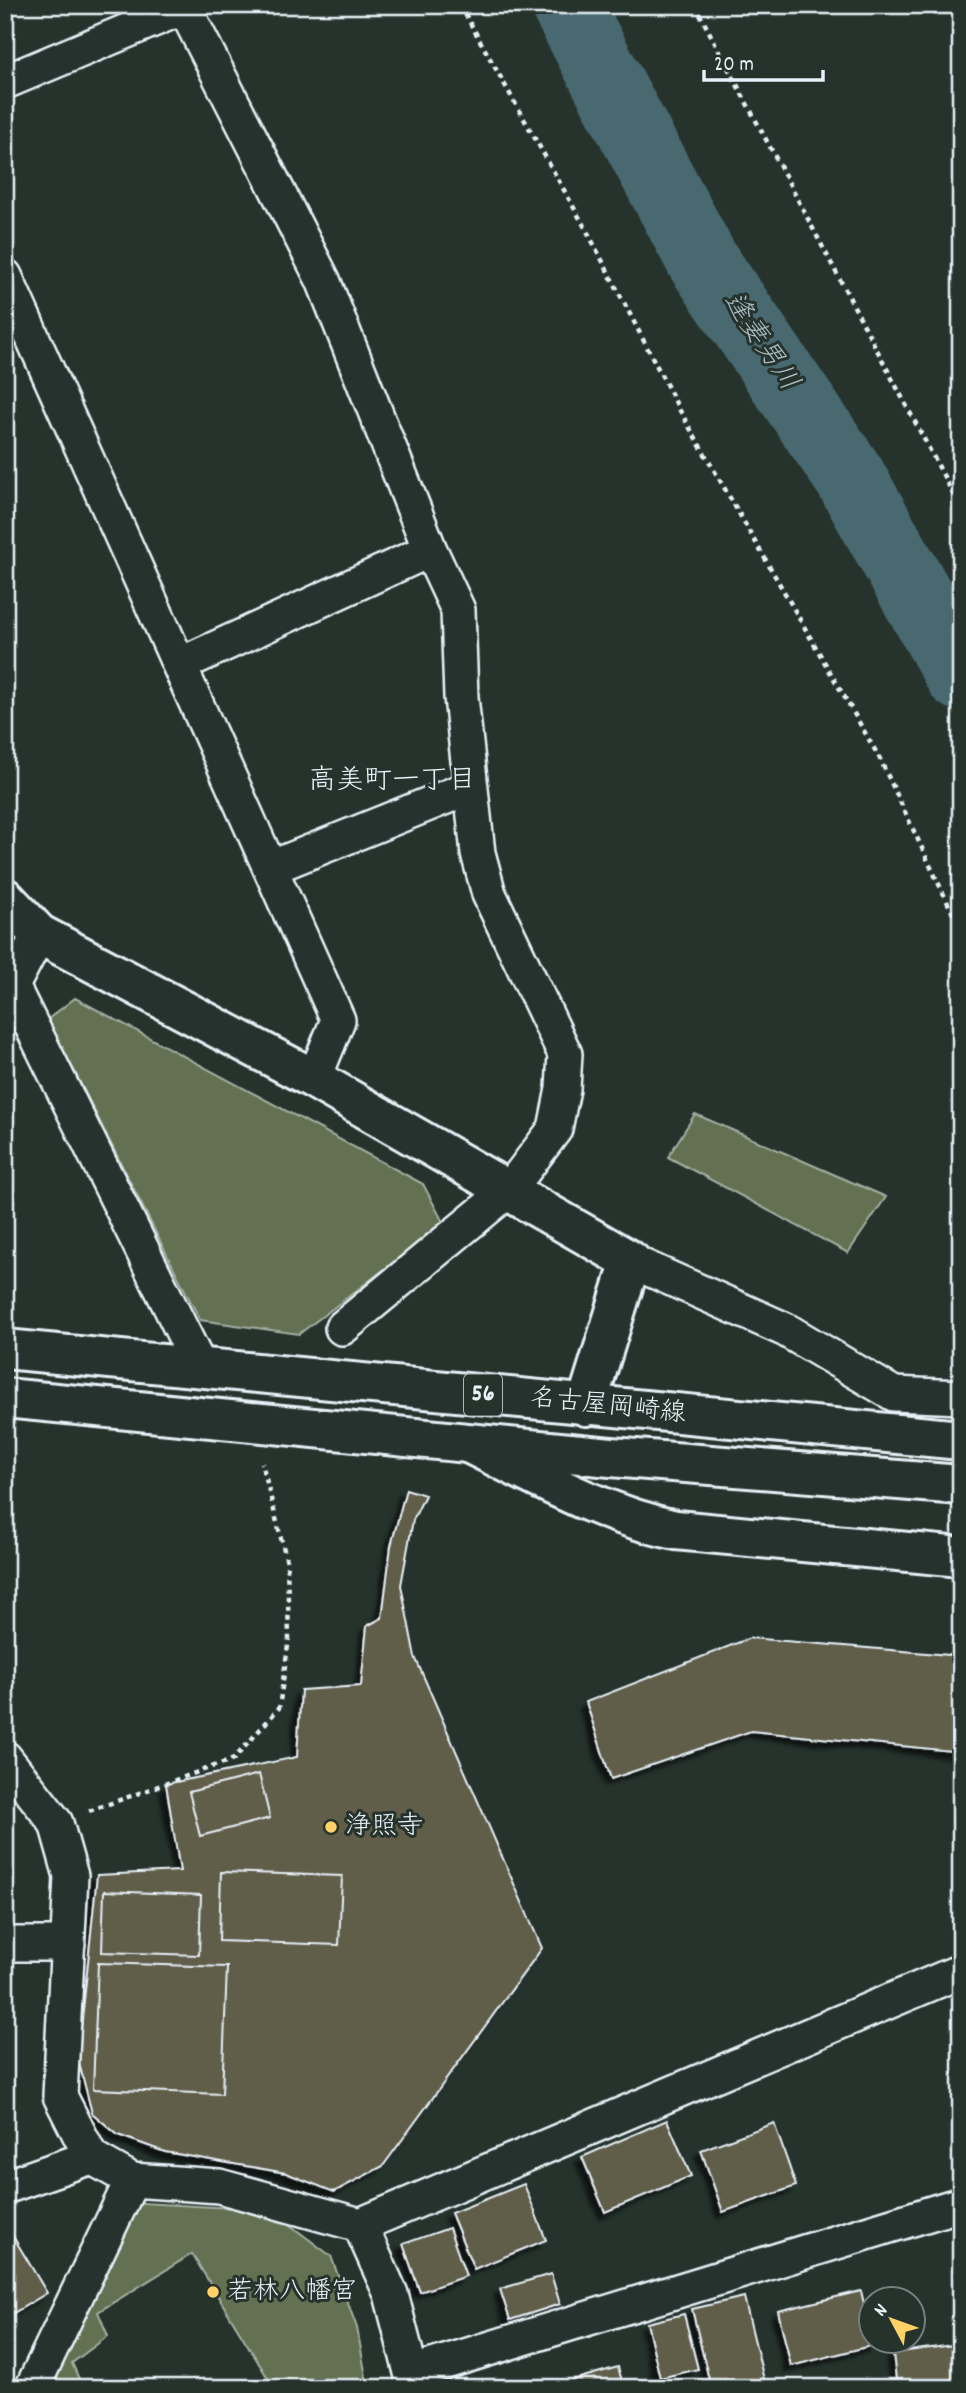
<svg xmlns="http://www.w3.org/2000/svg" width="966" height="2393" viewBox="0 0 966 2393" font-family="Dekko,'Klee One',sans-serif">
<style>
.green{fill:#637051;stroke:#a6b0a4;stroke-width:2}
.lines{fill:none;stroke-linecap:round;stroke-linejoin:round}
.river{stroke:#48696f;stroke-width:72}
.building{fill:#615d4a;stroke:#e8f1f8;stroke-width:2;filter:url(#shadow)}
.street-casing{stroke:#e8f1f8;stroke-width:38}
.secondary-casing{stroke:#e8f1f8;stroke-width:44}
.primary-casing{stroke:#e8f1f8;stroke-width:44}
.path{stroke:#e8f1f8;stroke-width:4.5;stroke-dasharray:5 5;stroke-linecap:butt}
.street{stroke:#26332d;stroke-width:33}
.secondary{stroke:#26332d;stroke-width:38}
.primary{stroke:#26332d;stroke-width:38}
.poi-dot{fill:#ffd166;stroke:#26332d;stroke-width:2.5}
.labels{text-anchor:middle;dominant-baseline:central;stroke-width:6;stroke-linejoin:round;paint-order:stroke}
.shield{fill:#26332d;stroke:#aeb8bb;stroke-width:2}
.shield-label{font-size:24px;font-weight:bold;fill:#e8f1f8}
.street-label{font-size:26px;fill:#e8f1f8;stroke:#26332d}
.poi-label{font-size:26px;fill:#e8f1f8;stroke:#26332d;text-anchor:start}
.water-label{font-size:28px;font-style:italic;fill:#a8bbc1;stroke:#26332d}
.neighbourhood-label{font-size:28px;fill:#e8f1f8;stroke:#26332d}
</style>
<defs>
<filter id="shadow"><feDropShadow dx="-6" dy="6" stdDeviation="2" flood-color="#0009"/></filter>
</defs>
<rect width="100%" height="100%" fill="#26332d"/>
<filter id="ink" filterUnits="userSpaceOnUse"><feTurbulence type="fractalNoise" baseFrequency=".0143" numOctaves="2"/><feDisplacementMap in="SourceGraphic" scale="14" xChannelSelector="R" yChannelSelector="G"/><feConvolveMatrix kernelMatrix="1 2 1 2 8 2 1 2 1" color-interpolation-filters="sRGB"/></filter>
<g filter="url(#ink)">
<path class="green" d="M75,998L423,1184L444,1224L299,1334L200,1320L48,1019Z
M695,1114L886,1197L848,1253L668,1157Z
M123,2202L270,2210L331,2256L357,2328L368,2388H274L192,2254L98,2312L108,2336L72,2363L83,2388H39Z"/>
<g class="lines">
<path class="river" d="M567,5L702,260L850,477L961,675"/>
</g>
<path class="building" d="M406,1489L425,1495L413,1520L401,1585L415,1657L542,1948L383,2166L334,2192L286,2173L165,2152L118,2135L92,2113L78,2059L97,1875L180,1871L166,1784L297,1757L301,1690L361,1686L367,1626L382,1618L391,1546Z
M750,1638L961,1656V1752L751,1731L611,1779L586,1702Z
M259,1774L270,1818L200,1836L189,1792Z
M221,1872L342,1876L339,1945L219,1941Z
M104,1891L201,1895L199,1955L102,1952Z
M98,1963L227,1967L222,2094L93,2089Z
M667,2120L691,2176L605,2212L582,2157Z
M774,2123L796,2186L723,2212L701,2150Z
M524,2184L546,2240L474,2269L451,2213Z
M449,2228L466,2276L420,2292L403,2244Z
M11,2233L47,2293L5,2318V2237Z
M551,2274L560,2304L510,2320L500,2289Z
M861,2291L874,2345L791,2366L778,2311Z
M744,2297L766,2388H711L692,2309Z
M684,2314L698,2369L660,2378L647,2323Z
M961,2344V2388H897L893,2353Z
M618,2367L624,2388H545Z"/>
<g class="lines">
<defs>
<path id="street" d="M183,5L323,280L430,550L458,610L461,697L478,853L489,894L565,1054L563,1089L555,1129L509,1190L342,1328
M5,82L184,7
M5,276L338,1020L314,1079
M179,665L430,550
M270,868L471,787
M39,934L12,986L199,1365
M631,1261L786,1330L894,1394L961,1397
M5,1758L56,1823L71,1876L60,2096L91,2157L132,2180L219,2186L360,2225L961,1971
M5,1944H68
M5,2187L91,2157
M360,2225L391,2294L415,2388
M413,2372L961,2204
M32,2388L132,2180"/>
<path id="secondary" d="M5,898L39,934L314,1079L631,1261L586,1406
M470,1444C537,1477 603,1515 676,1530L961,1557"/>
<path id="primary" d="M5,1349L961,1440
M5,1398L611,1457L961,1485"/>
</defs>
<use href="#street" class="street-casing"/>
<use href="#secondary" class="secondary-casing"/>
<use href="#primary" class="primary-casing"/>
<path class="path" d="M460,5L587,231L679,409L879,757L961,931
M695,5L961,509
M89,1811L234,1759L279,1708L289,1639L287,1562L262,1463"/>
<use href="#street" class="street"/>
<use href="#secondary" class="secondary"/>
<use href="#primary" class="primary"/>
</g>
</g>
<g class="poi-dot">
<circle cx="331" cy="1827" r="7"/>
<circle cx="213" cy="2292" r="7"/>
</g>
<g class="labels">
<rect class="shield" x="464" y="1374.5" width="38" height="41" rx="5"/>
<g class="shield-label">
<text x="483" y="1395">56</text>
</g>
<g class="street-label">
<text transform="translate(608 1407) rotate(6)">名古屋岡崎線</text>
</g>
<g class="poi-label">
<text x="345" y="1827">浄照寺</text>
<text x="227" y="2292">若林八幡宮</text>
</g>
<g class="water-label">
<text transform="translate(759 343) rotate(56)">逢妻男川</text>
</g>
<g class="neighbourhood-label">
<text x="392" y="783">高美町一丁目</text>
</g>
</g>
<rect width="966" height="2393" fill="none" stroke="#26332d" stroke-width="28"/>
<rect x="14" y="14" width="938" height="2365" fill="none" stroke="#e8f1f8" stroke-width="2.5" filter="url(#ink)"/>
<g transform="translate(892 2320) rotate(311)"><circle r="33" fill="#26332d" stroke="#747f7e" stroke-width="2"/>
<path d="M0-5L12 26L0 18L-12 26Z" fill="#ffd166"/>
<text y="-10" font-size="19" font-weight="bold" text-anchor="middle" fill="#e8f1f8">N</text>
</g>
<path d="M704 70v10h119v-10" fill="none" stroke="#e8f1f8" stroke-width="3.5"/>
<text x="714" y="70" font-size="21" fill="#e8f1f8" stroke="#26332d" stroke-width="5" paint-order="stroke">20 m</text>
</svg>
